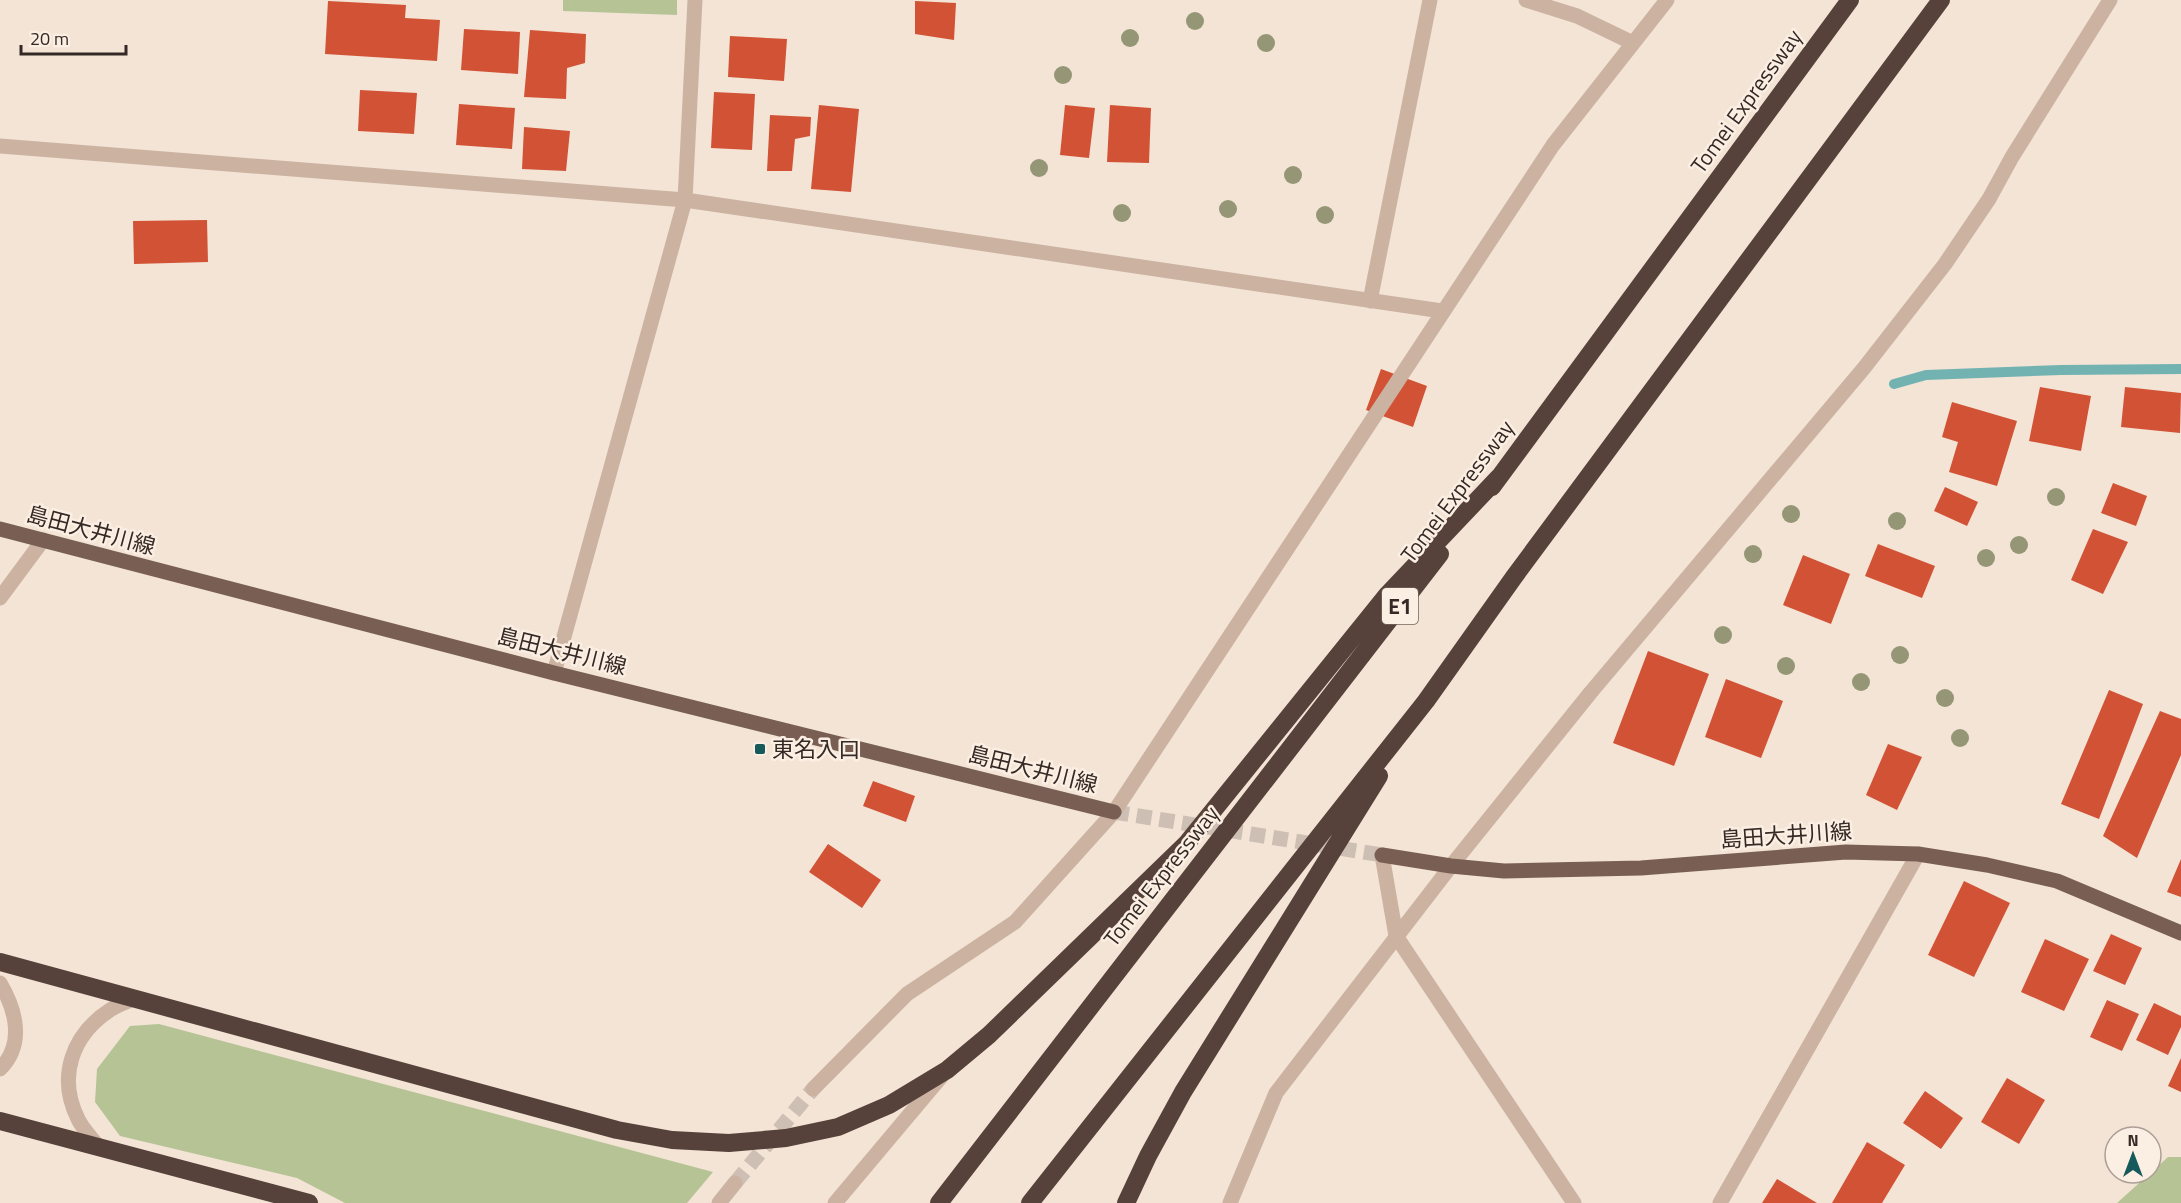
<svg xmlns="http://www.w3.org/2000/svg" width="2181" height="1203" viewBox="0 0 2181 1203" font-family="'Titillium Web','Noto Sans JP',sans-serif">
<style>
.green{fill:#b6c395}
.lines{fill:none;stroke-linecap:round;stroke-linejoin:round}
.stream{stroke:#72b3b2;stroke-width:10}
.building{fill:#d25235}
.minor-tunnel{stroke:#cdbfb3;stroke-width:15;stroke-dasharray:15 8;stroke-linecap:butt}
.major-tunnel{stroke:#cdbfb3;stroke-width:15;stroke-dasharray:15 8;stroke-linecap:butt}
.minor{stroke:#ccb2a1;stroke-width:15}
.major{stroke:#795e54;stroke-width:15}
.highway{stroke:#57423b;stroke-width:18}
.tree{fill:#949675}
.poi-dot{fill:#165a5b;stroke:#fbeee2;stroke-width:2}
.labels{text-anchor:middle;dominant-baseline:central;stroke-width:5;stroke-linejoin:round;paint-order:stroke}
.shield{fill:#fbeee2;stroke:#70645e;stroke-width:1.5}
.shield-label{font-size:21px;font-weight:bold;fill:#352925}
.street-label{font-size:22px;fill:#352925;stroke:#fbeee2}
.poi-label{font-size:22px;fill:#352925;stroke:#fbeee2;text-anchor:start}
</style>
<rect width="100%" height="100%" fill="#f3e4d6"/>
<path class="green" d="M563,0H677V15L563,11Z
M159,1024L713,1172L687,1203H345L297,1178L120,1136L95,1102L97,1069L130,1026Z
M2168,1157H2181V1203H2117Z"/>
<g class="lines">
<path class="stream" d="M1894,384L1926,375L2061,370L2181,369"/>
</g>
<path class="building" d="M328,1L406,5L405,18L440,20L437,61L325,54Z
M915,1L956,3L954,40L915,34Z
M464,29L520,32L518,74L461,70Z
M530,30L586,34L585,63L567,68L566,99L524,97Z
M730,36L787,39L784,81L728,77Z
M360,90L417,93L414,134L358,131Z
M714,92L755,94L752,150L711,148Z
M459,104L515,108L512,149L456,145Z
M819,105L859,109L851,192L811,189Z
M1065,105L1095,108L1089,158L1060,155Z
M1110,105L1151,108L1149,163L1107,162Z
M770,115L811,117L810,136L795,139L792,171H767Z
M524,127L570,131L566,171L522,169Z
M207,220L208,262L134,264L133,221Z
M1381,369L1427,386L1413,427L1366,410Z
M2040,387L2091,396L2081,451L2029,441Z
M2125,387L2181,393L2180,433L2121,427Z
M1952,402L2017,421L1997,486L1949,472L1958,442L1942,437Z
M2113,483L2147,496L2136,526L2101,513Z
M1945,487L1978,502L1967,526L1934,511Z
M2093,529L2128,542L2103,594L2071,580Z
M1878,544L1935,566L1922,598L1865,576Z
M1803,555L1850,574L1831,624L1783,605Z
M1648,651L1709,674L1674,766L1613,743Z
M1726,679L1783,701L1761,758L1705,737Z
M2109,690L2143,704L2099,819L2061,804Z
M2160,711L2181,719V755L2137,858L2103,836Z
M1888,744L1922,757L1897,810L1866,795Z
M873,781L915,796L906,822L863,806Z
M828,844L881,880L862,908L809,872Z
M2181,859V897L2167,892Z
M1964,881L2010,903L1974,977L1928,955Z
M2111,934L2142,948L2125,985L2093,971Z
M2045,939L2089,959L2064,1011L2021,992Z
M2107,1000L2139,1014L2122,1051L2090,1037Z
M2154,1003L2181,1016V1027L2168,1055L2136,1040Z
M2181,1058V1092L2168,1086Z
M2007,1078L2045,1100L2019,1144L1981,1122Z
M1925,1091L1963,1118L1941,1149L1903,1123Z
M1867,1142L1905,1165L1882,1203H1832Z
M1777,1179L1817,1203H1762Z"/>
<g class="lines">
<path class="minor-tunnel" d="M735,1183L813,1089"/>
<path class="major-tunnel" d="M1114,812L1382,855"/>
<path class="minor" d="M1526,0L1577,16L1633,43
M0,146L685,200L1442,311
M1370,301L1430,0
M0,598L43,540
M554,673L685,200L695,0
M1382,855L1396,936L1574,1203
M0,983C16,1010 25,1044 0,1069
M813,1089L907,994L1015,922L1114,812L1553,145L1667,0
M97,1145C91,1137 82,1128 78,1119C57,1077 72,1035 110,1010C117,1005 127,1002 135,998
M719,1203L735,1183
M835,1203L941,1077
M1230,1203L1276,1093L1451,866L1591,692L1864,368L1945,264L1989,199L2012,157L2110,0
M1720,1203L1918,854"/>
<path class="major" d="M0,529L554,673L1114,812
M1382,855L1451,866L1504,871L1641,868L1846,852L1918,854L1987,865L2057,881L2181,933"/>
<path class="highway" d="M1492,487L1850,0
M0,962L617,1130L672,1140L729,1143L786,1138L838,1127L889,1105L947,1070L989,1035L1187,843L1387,595L1499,477
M0,1121L309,1203
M939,1203L1440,554
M1030,1203L1426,701L1514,577L1941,0
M1126,1203L1148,1156L1183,1092L1379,776"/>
</g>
<g class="tree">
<circle cx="1195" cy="21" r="9"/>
<circle cx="1130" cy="38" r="9"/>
<circle cx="1266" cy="43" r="9"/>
<circle cx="1063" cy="75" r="9"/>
<circle cx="1039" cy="168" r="9"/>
<circle cx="1293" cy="175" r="9"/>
<circle cx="1228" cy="209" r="9"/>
<circle cx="1122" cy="213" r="9"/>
<circle cx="1325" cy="215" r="9"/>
<circle cx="2056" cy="497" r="9"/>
<circle cx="1791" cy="514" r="9"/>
<circle cx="1897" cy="521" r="9"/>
<circle cx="2019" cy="545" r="9"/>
<circle cx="1753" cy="554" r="9"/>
<circle cx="1986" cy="558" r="9"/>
<circle cx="1723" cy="635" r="9"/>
<circle cx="1900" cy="655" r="9"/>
<circle cx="1786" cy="666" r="9"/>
<circle cx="1861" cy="682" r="9"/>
<circle cx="1945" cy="698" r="9"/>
<circle cx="1960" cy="738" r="9"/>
</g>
<rect class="poi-dot" x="754" y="743" width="12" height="12" rx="3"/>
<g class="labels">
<rect class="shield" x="1382" y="588" width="36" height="36" rx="4.5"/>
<g class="shield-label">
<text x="1400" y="606">E1</text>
</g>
<g class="street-label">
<text transform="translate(1746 101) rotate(-54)">Tomei Expressway</text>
<text transform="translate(1457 491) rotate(-53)">Tomei Expressway</text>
<text transform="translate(91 530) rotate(15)">島田大井川線</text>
<text transform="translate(562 651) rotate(14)">島田大井川線</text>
<text transform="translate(1033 769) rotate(14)">島田大井川線</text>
<text transform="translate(1786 835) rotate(-4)">島田大井川線</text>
<text transform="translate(1161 876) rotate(-52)">Tomei Expressway</text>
</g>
<g class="poi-label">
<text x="772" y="749">東名入口</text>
</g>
</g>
<g transform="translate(2133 1155)"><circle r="28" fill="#fbeee2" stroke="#ac9f96" stroke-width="1.5"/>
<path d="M0-4.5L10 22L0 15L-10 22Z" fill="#165a5b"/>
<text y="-9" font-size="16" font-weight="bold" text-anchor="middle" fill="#352925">N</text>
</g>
<path d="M21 45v9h105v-9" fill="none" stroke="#352925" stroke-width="3"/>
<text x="30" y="45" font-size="18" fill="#352925" stroke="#fbeee2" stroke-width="4.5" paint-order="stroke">20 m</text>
</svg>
